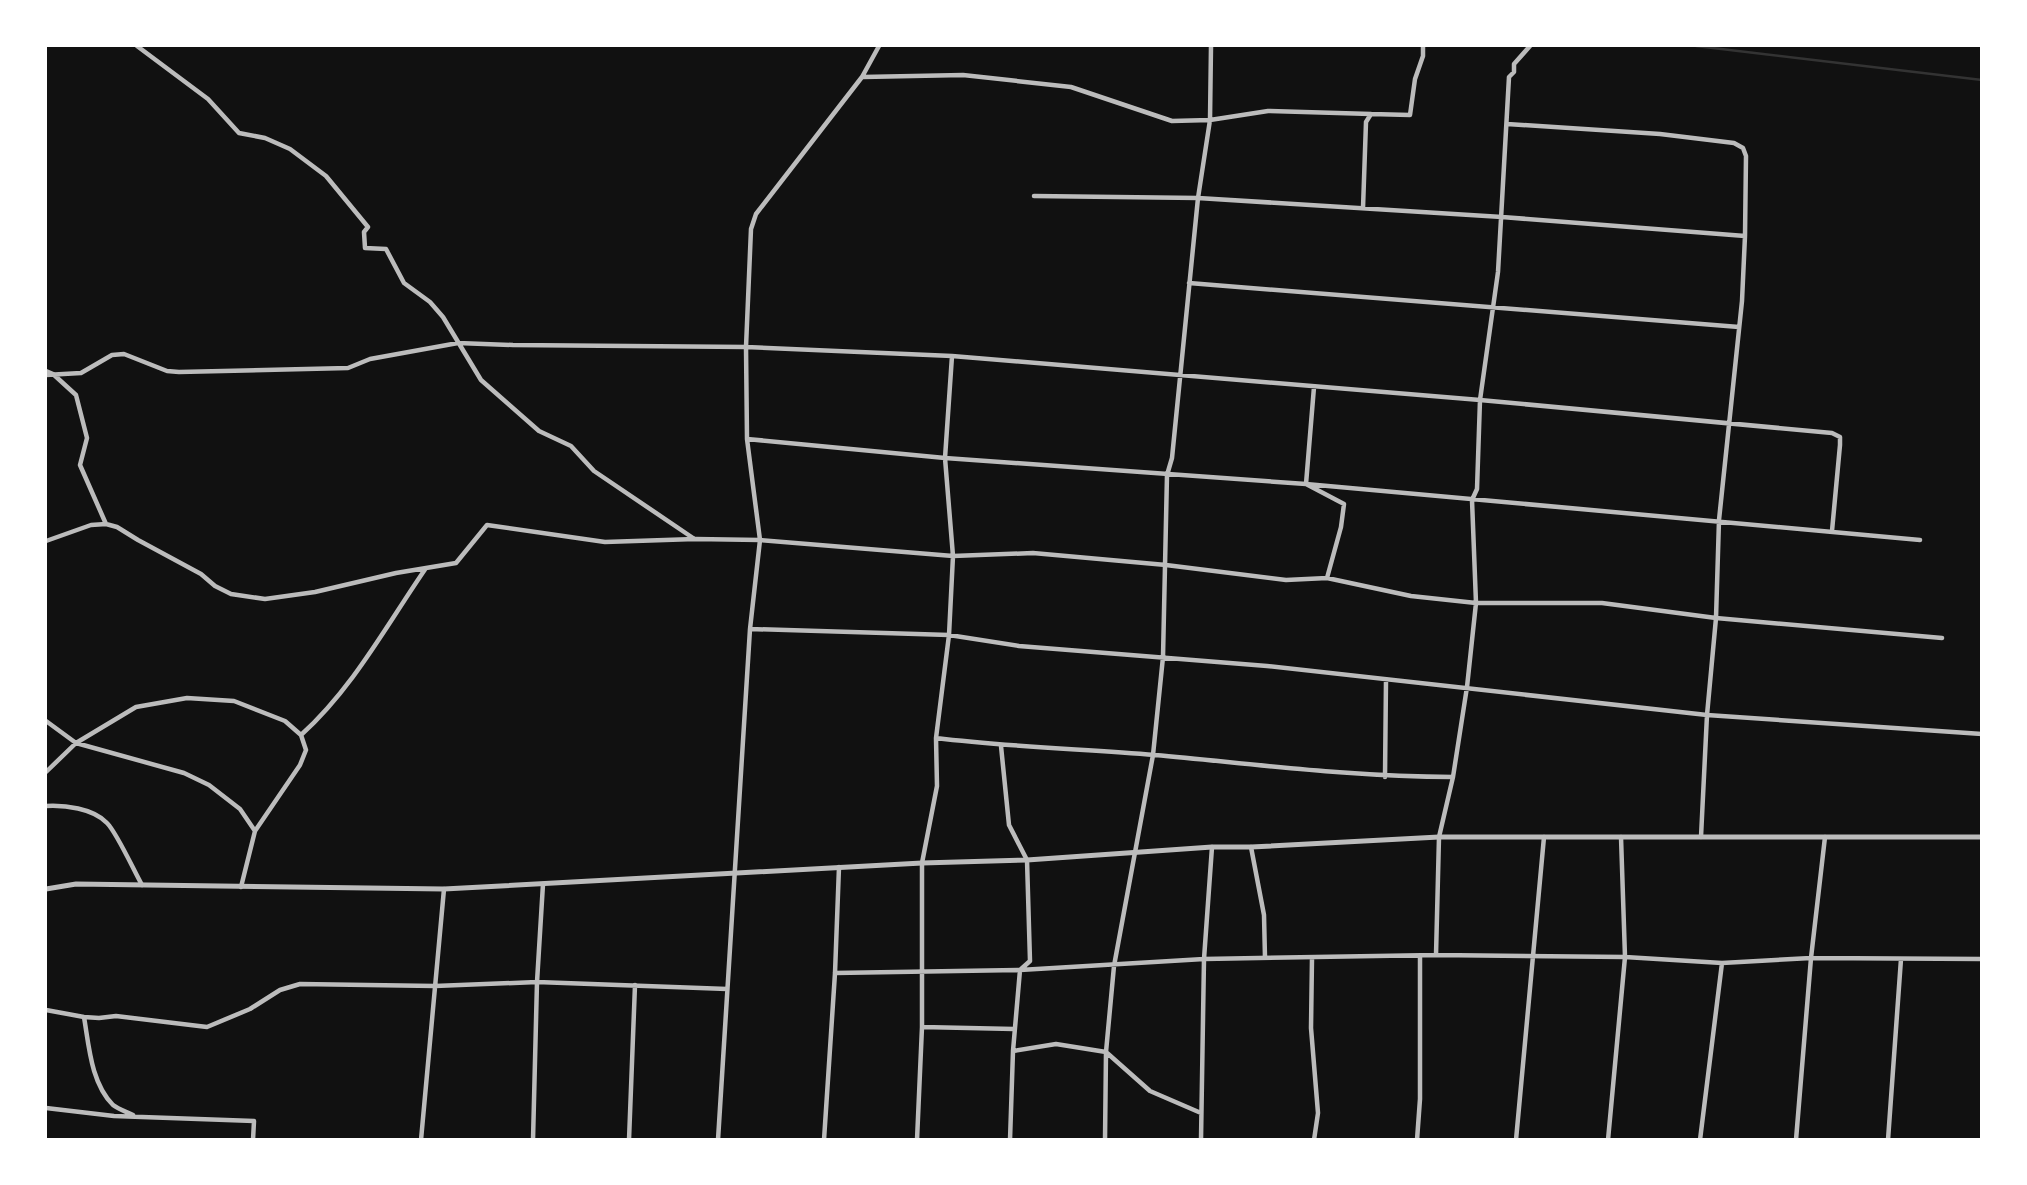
<svg xmlns="http://www.w3.org/2000/svg" width="2027" height="1185" viewBox="0 0 2027 1185" font-family="Quicksand,sans-serif">
<style>
.lines{fill:none;stroke-linecap:round;stroke-linejoin:round}
.stream{stroke:#333;stroke-width:2.5}
.minor{stroke:#bcbcbc;stroke-width:4.5}
.tertiary{stroke:#bcbcbc;stroke-width:5}
</style>
<rect width="100%" height="100%" fill="#111"/>
<g class="lines">
<path class="stream" d="M1696,46L1982,80"/>
<path class="minor" d="M137,46L208,99L239,133L265,138L290,149L326,176L368,227L364,232L365,248L386,249L404,283L430,302L443,317L481,380L539,431L571,446L594,471L693,538
M863,77L963,75L1071,87L1172,121L1210,120L1268,111L1371,114
M1507,124L1660,134L1734,143L1743,148L1746,156L1745,236L1742,301L1719,520L1716,618L1707,715L1701,837
M1034,196L1198,198L1502,217L1745,236
M1363,208L1366,122L1371,114L1410,115L1415,79L1423,56V46
M1189,283L1739,327
M46,371L53,374L76,395L87,438L80,465L106,524
M46,375L81,373L112,355L124,354L167,371L179,372L348,368L370,359L458,343L513,345L746,347L952,356L1480,400L1832,433L1840,437V445L1832,531
M1314,387L1306,484L1344,504L1341,527L1327,578
M747,439L945,458L1306,484L1920,540
M46,541L91,525L106,524L117,527L138,540L201,574L215,586L231,594L265,599L315,592L396,573L456,563L487,525L605,542L695,539L760,540L953,556L1033,553L1166,565L1286,580L1327,578L1411,596L1476,603H1602L1716,618L1942,638
M750,629L949,635L1019,646L1267,666L1707,715L1982,734
M46,721L76,743L184,773L209,785L240,809L255,831L241,887
M301,735C353,688 386,626 426,568
M936,738C1009,747 1082,749 1155,755C1255,764 1352,777 1453,777
M1001,746L1009,825L1027,860L1030,961L1020,970L1013,1051L1010,1140
M46,772L76,743L136,707L187,698L234,701L285,721L301,735L306,750L300,765L255,831
M1385,777L1386,680
M46,806C64,805 93,808 107,823C117,833 134,871 142,885
M1251,847L1264,915L1265,958
M1436,955L1439,837L1453,777L1467,687L1476,603L1472,500L1477,489L1480,400L1498,272L1509,77L1514,72V64L1530,46
M1312,958L1311,1028L1318,1113L1314,1140
M835,973L1020,970L1204,959L1436,955L1625,957L1722,963L1811,958L1982,959
M46,1010L84,1017L99,1018L116,1016L207,1027L250,1009L280,990L300,984L435,986L537,982L727,989
M84,1017C89,1046 91,1083 113,1105C118,1109 127,1112 133,1115
M922,1027L1014,1029
M1013,1051L1056,1044L1106,1052L1150,1091L1201,1113
M46,1108L114,1116L254,1121L253,1140
M421,1140L444,889
M533,1140L537,982L543,884
M629,1140L635,985
M718,1140L750,629L760,540L747,439L746,347L751,229L756,214L862,77L879,46
M824,1140L835,973L839,867
M917,1140L922,1027V863L937,786L936,738L949,635L953,556L945,458L952,356
M1105,1140L1106,1052L1114,966L1153,755L1163,657L1167,475L1172,458L1198,198L1210,120L1211,46
M1201,1140L1204,959L1212,847
M1417,1140L1420,1099V956
M1516,1140L1544,837
M1608,1140L1625,957L1621,837
M1700,1140L1722,963
M1796,1140L1811,958L1825,837
M1888,1140L1901,959"/>
<path class="tertiary" d="M46,889L76,884L444,889L922,863L1027,860L1212,847H1251L1439,837H1982"/>
</g>
<rect width="2027" height="1185" fill="none" stroke="#ffffff" stroke-width="94"/>
</svg>
